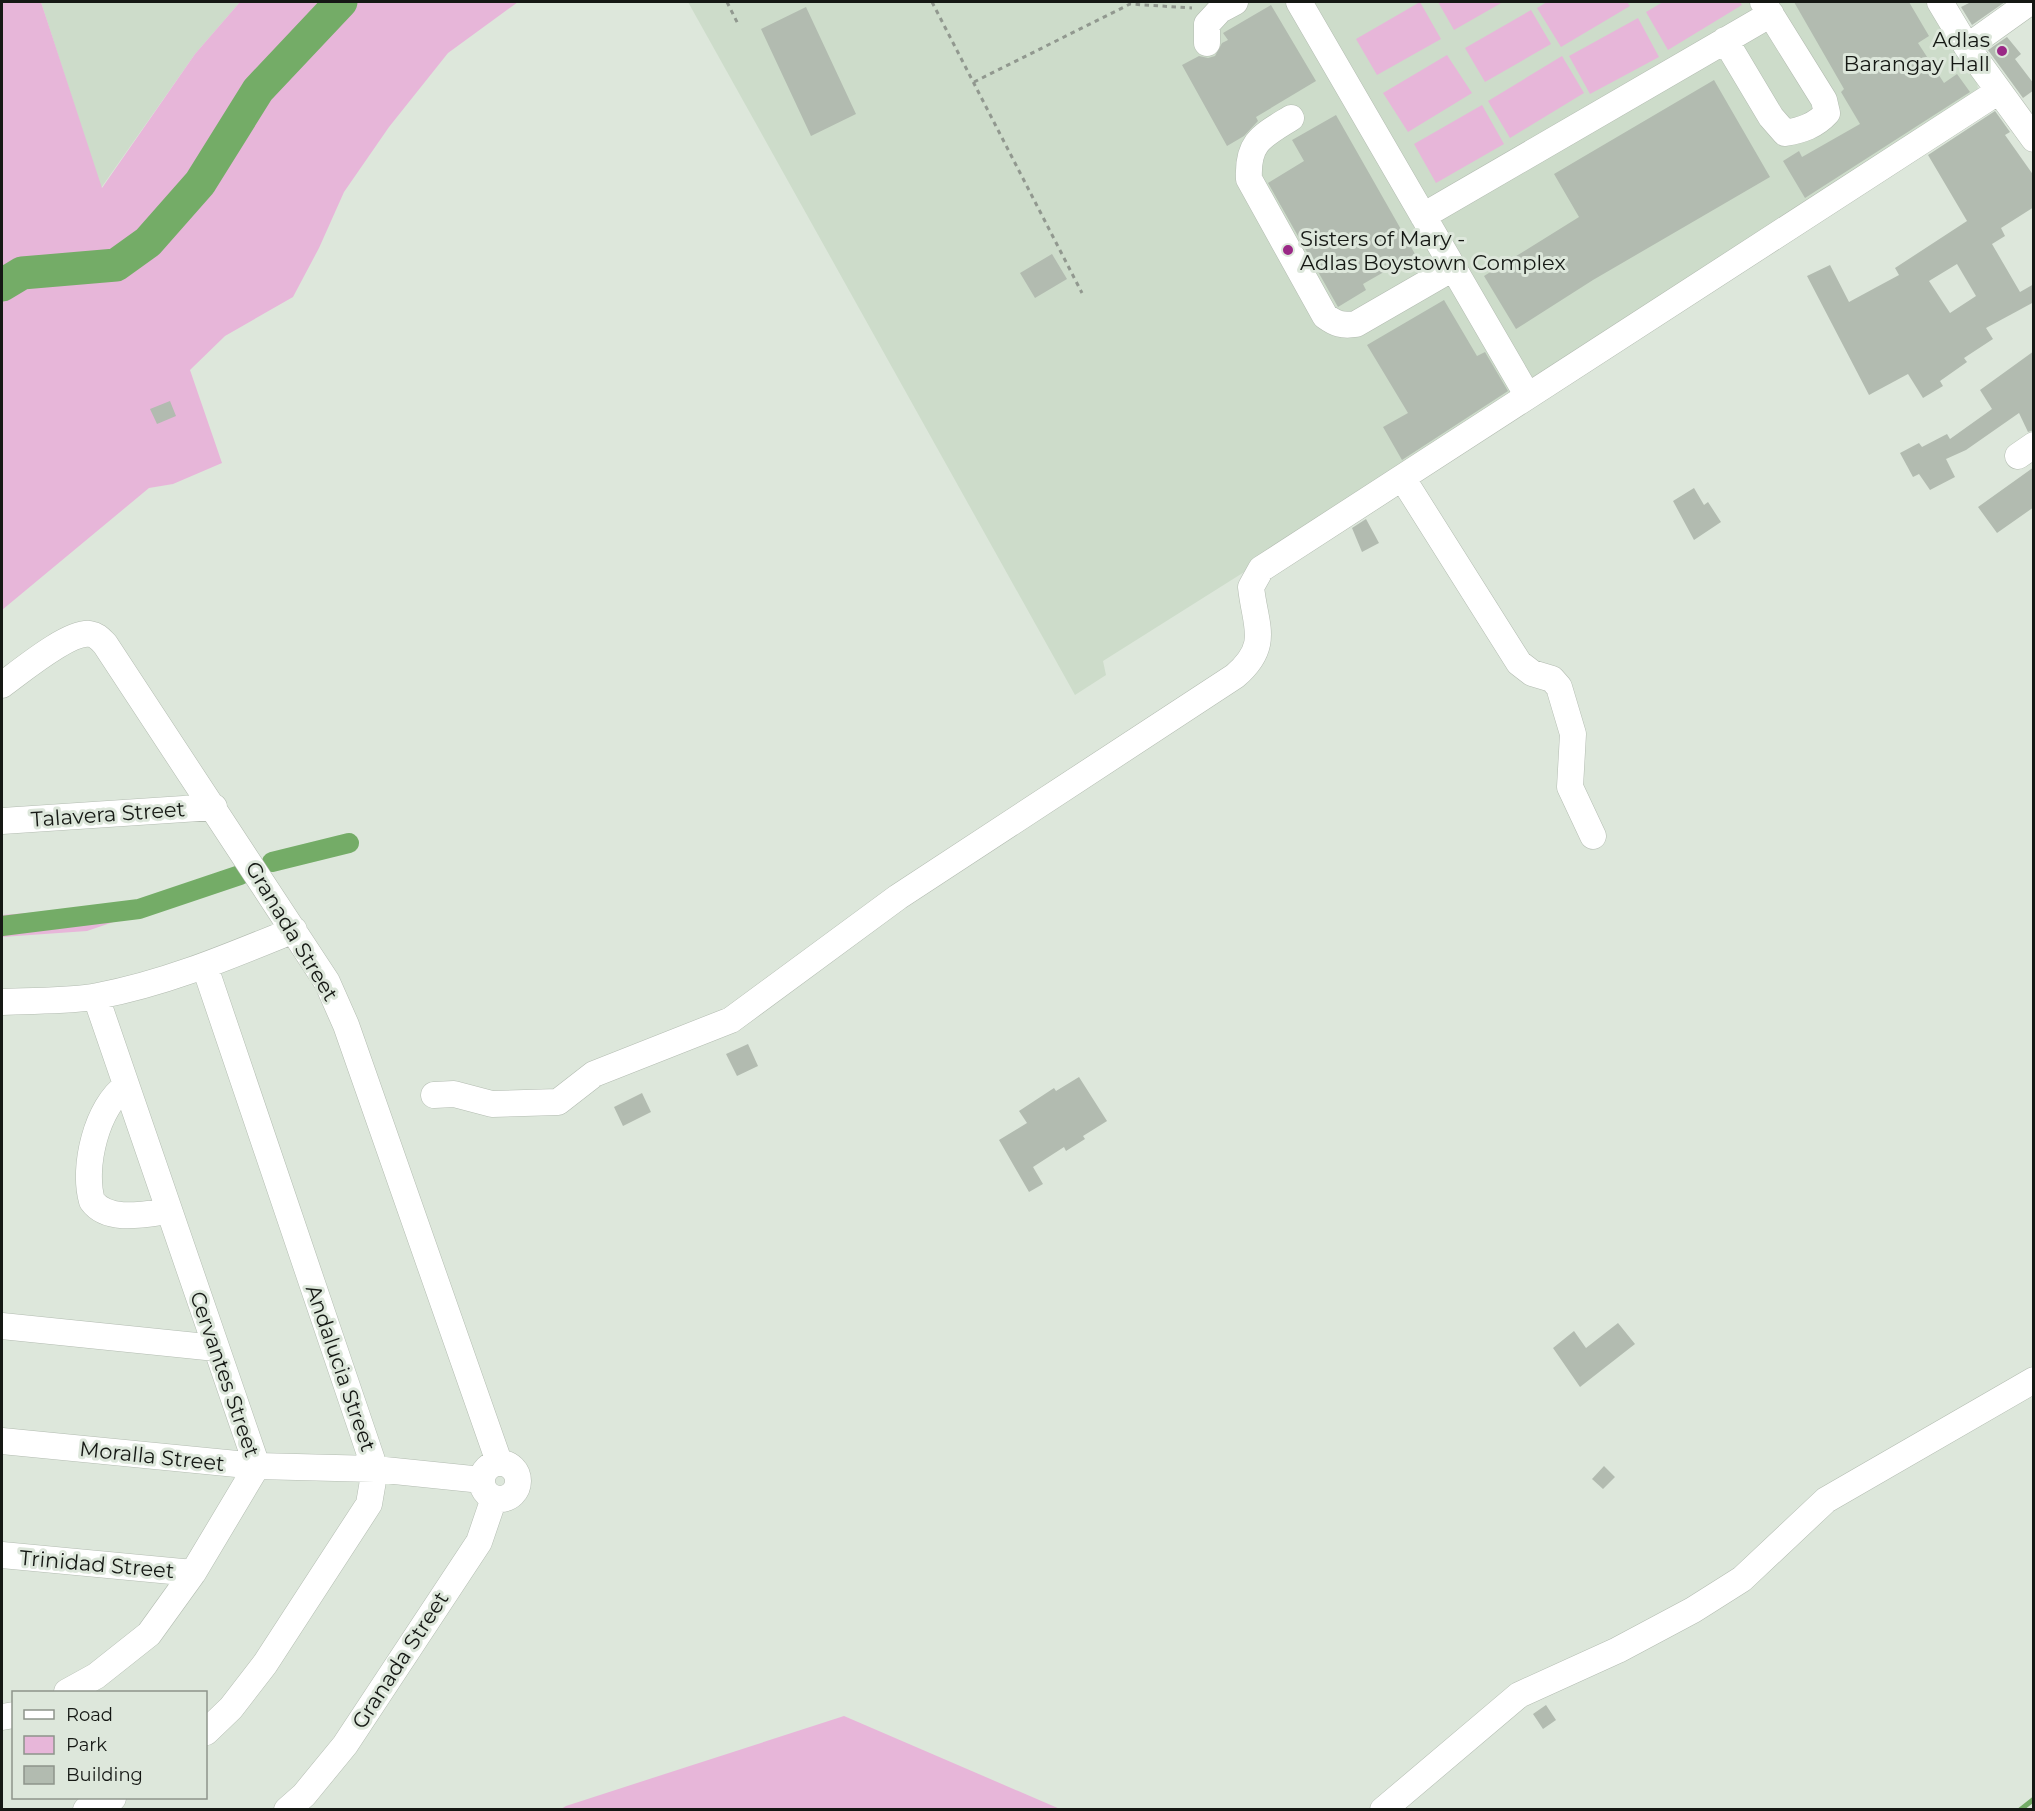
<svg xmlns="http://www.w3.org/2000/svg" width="2035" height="1811" viewBox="0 0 2035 1811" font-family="Montserrat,sans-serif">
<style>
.built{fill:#cddcca}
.green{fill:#e7b6d9}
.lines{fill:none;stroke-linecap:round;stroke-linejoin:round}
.stream{stroke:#74ac67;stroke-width:5}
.canal{stroke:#74ac67;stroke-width:20}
.river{stroke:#74ac67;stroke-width:33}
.building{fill:#b2bbb0;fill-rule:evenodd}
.minor-casing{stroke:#b3bcb1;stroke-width:27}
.path{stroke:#91988f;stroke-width:3;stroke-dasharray:4.5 4.5;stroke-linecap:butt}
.minor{stroke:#fff;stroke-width:26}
.poi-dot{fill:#9a2886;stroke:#dde7db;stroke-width:2}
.labels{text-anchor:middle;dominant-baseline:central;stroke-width:6;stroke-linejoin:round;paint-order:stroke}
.poi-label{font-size:21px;fill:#151814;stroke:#dde7db;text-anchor:end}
.street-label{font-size:21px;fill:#151814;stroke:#dde7db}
</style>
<rect width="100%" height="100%" fill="#dde7db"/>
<path class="built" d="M41,2H240L195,54L101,188Z
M688,2H1928L1977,82L1979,96L1395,477L1103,661L1106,675L1075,695Z"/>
<path class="green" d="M2,2H41L102,188L195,54L240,2H518L448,53L389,127L344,192L319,248L293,297L225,336L190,370L222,463L173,484L149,488L2,610Z
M1420,2L1441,39L1377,75L1356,39Z
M1438,2H1503L1454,30Z
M1547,2H1627L1630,6L1561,47L1537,8Z
M1663,2H1740L1742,5L1668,50L1646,12Z
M1531,10L1551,44L1485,82L1465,48Z
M1638,18L1659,57L1590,94L1569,56Z
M1447,55L1472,93L1408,132L1383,93Z
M1562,56L1584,93L1510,138L1488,101Z
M1482,105L1504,144L1436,183L1414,144Z
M236,870L243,878L87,931L2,937V915L140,904Z
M844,1716L1060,1809H561L566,1806Z"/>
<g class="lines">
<path class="stream" d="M2020,1810L2034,1799"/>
<path class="canal" d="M272,862L349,843
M2,926L139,909L240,875"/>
<path class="river" d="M2,285L22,273L116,265L148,242L200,183L258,90L341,2"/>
</g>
<path class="building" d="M1794,2H1909L1929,36L1918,43L1944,83L1957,74L1970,92L1805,198L1783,161L1799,151L1802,157L1860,124L1841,92L1844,89Z
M1971,2H2005L1972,25L1961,7Z
M1271,5L1316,81L1256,117L1258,121L1244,136L1227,146L1182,65L1199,56L1208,58L1215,56L1222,43L1228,40L1223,33Z
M806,7L856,114L811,136L761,29Z
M2007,37L2021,54L2015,59L2034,84V90L2023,98L1988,50Z
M1714,80L1770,177L1593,280L1516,329L1484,276L1579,217L1554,174Z
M1995,111L2010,132L2005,135L2034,176V207L2001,228L2005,236L1992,244L2020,292L2034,284V302L1986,328L1993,339L1964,358L1967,362L1940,381L1943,386L1923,398L1908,374L1869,395L1807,276L1830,265L1849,302L1899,275L1895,268L1967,221L1928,155ZM1957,264L1976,296L1950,313L1929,281Z
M1336,115L1415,254L1363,284L1366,290L1338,307L1268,183L1304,161L1292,140Z
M1052,254L1067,279L1035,298L1020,273Z
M1444,300L1477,356L1485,352L1508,391L1402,460L1383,427L1408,413L1367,345Z
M2034,351V430L2028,432L2019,413L1966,450L1946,459L1955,477L1930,490L1919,474L1913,477L1900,453L1919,443L1922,447L1947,434L1950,439L1992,409L1980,390Z
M170,401L176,416L157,424L150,409Z
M2034,467V507L1997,533L1978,507Z
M1694,488L1704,505L1708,502L1721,522L1694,540L1673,501Z
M1366,519L1379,543L1362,552L1352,528Z
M748,1044L758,1066L737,1076L726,1054Z
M1079,1077L1107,1121L1083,1136L1085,1139L1066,1151L1064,1147L1033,1167L1043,1184L1029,1192L999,1140L1027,1123L1019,1111L1054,1088L1056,1091Z
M642,1093L651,1112L623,1126L614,1107Z
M1618,1323L1635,1344L1580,1387L1553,1348L1574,1331L1586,1348Z
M1604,1466L1615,1477L1603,1489L1592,1479Z
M1546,1705L1556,1720L1543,1729L1533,1714Z"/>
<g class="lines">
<defs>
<path id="minor" d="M1299,2L1526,393
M1940,2L1967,47L2034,139
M1725,40L1771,117L1785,133C1802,130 1815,126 1827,113L1824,100L1763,2
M1207,43V24L1220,10L1235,2
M1967,47L2030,2
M1291,118C1262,136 1247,142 1249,179L1325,316C1336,324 1342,326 1356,324L1453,268
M1423,216L1771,14
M2018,456L2034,445
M1403,479L1519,663L1532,673L1552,679L1559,687L1573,734L1570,787L1593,836
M2,685C20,672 69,631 90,634C97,635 100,639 105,644L327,982L346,1025L499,1462
M2,821L214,807
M205,967L375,1469L369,1504L265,1664L231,1708L206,1732
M2,1002C33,1000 67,1002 98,996C167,983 230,956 294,930
M126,1086C97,1106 82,1167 92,1201C108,1223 146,1214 169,1211
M434,1095L454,1094L492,1104L558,1102L594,1074L731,1020L898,897L1235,676C1271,645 1255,626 1251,587L1261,569L1999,91
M2,1326L216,1348
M2,1441L257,1466L375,1469L482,1480
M482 1481a18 18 0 1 1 36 0a18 18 0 1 1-36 0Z
M2,1555L193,1573
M67,1692L96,1676L149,1634L193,1573L257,1466L96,997
M2,1717L14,1715
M86,1810L113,1798
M287,1810L304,1795L345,1745L479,1542L494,1498
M1383,1810L1519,1695L1618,1650L1693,1610L1742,1579L1826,1500L2034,1380"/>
</defs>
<use href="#minor" class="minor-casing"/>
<path class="path" d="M727,2L739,26
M932,2L1082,293
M974,82L1130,4L1192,8"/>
<use href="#minor" class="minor"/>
</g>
<g class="poi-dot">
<circle cx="2002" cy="51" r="6"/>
<circle cx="1288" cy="250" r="6"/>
</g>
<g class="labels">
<g class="poi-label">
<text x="1990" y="39">Adlas<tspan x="1990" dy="24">Barangay Hall</tspan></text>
<text x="1300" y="238" text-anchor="start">Sisters of Mary -<tspan x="1300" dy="24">Adlas Boystown Complex</tspan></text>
</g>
<g class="street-label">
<text transform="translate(108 814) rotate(-4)">Talavera Street</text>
<text transform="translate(292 931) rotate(59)">Granada Street</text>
<text transform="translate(341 1368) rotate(71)">Andalucia Street</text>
<text transform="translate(225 1374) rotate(71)">Cervantes Street</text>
<text transform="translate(152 1456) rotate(6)">Moralla Street</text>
<text transform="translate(97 1564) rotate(5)">Trinidad Street</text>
<text transform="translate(400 1660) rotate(-57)">Granada Street</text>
</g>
</g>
<rect width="2035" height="1811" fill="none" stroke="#151814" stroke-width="6"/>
<rect x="12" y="1691" width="195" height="108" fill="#dde7db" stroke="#8d948b" stroke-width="1.5"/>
<rect x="24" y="1710" width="30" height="9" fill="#ffffff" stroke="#8d948b" stroke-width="1.5"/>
<text x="66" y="1721" font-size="18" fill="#151814">Road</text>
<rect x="24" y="1736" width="30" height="18" fill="#e7b6d9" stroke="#8d948b" stroke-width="1.5"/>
<text x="66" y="1751" font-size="18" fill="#151814">Park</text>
<rect x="24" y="1766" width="30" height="18" fill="#b2bbb0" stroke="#8d948b" stroke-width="1.5"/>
<text x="66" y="1781" font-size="18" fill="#151814">Building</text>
</svg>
